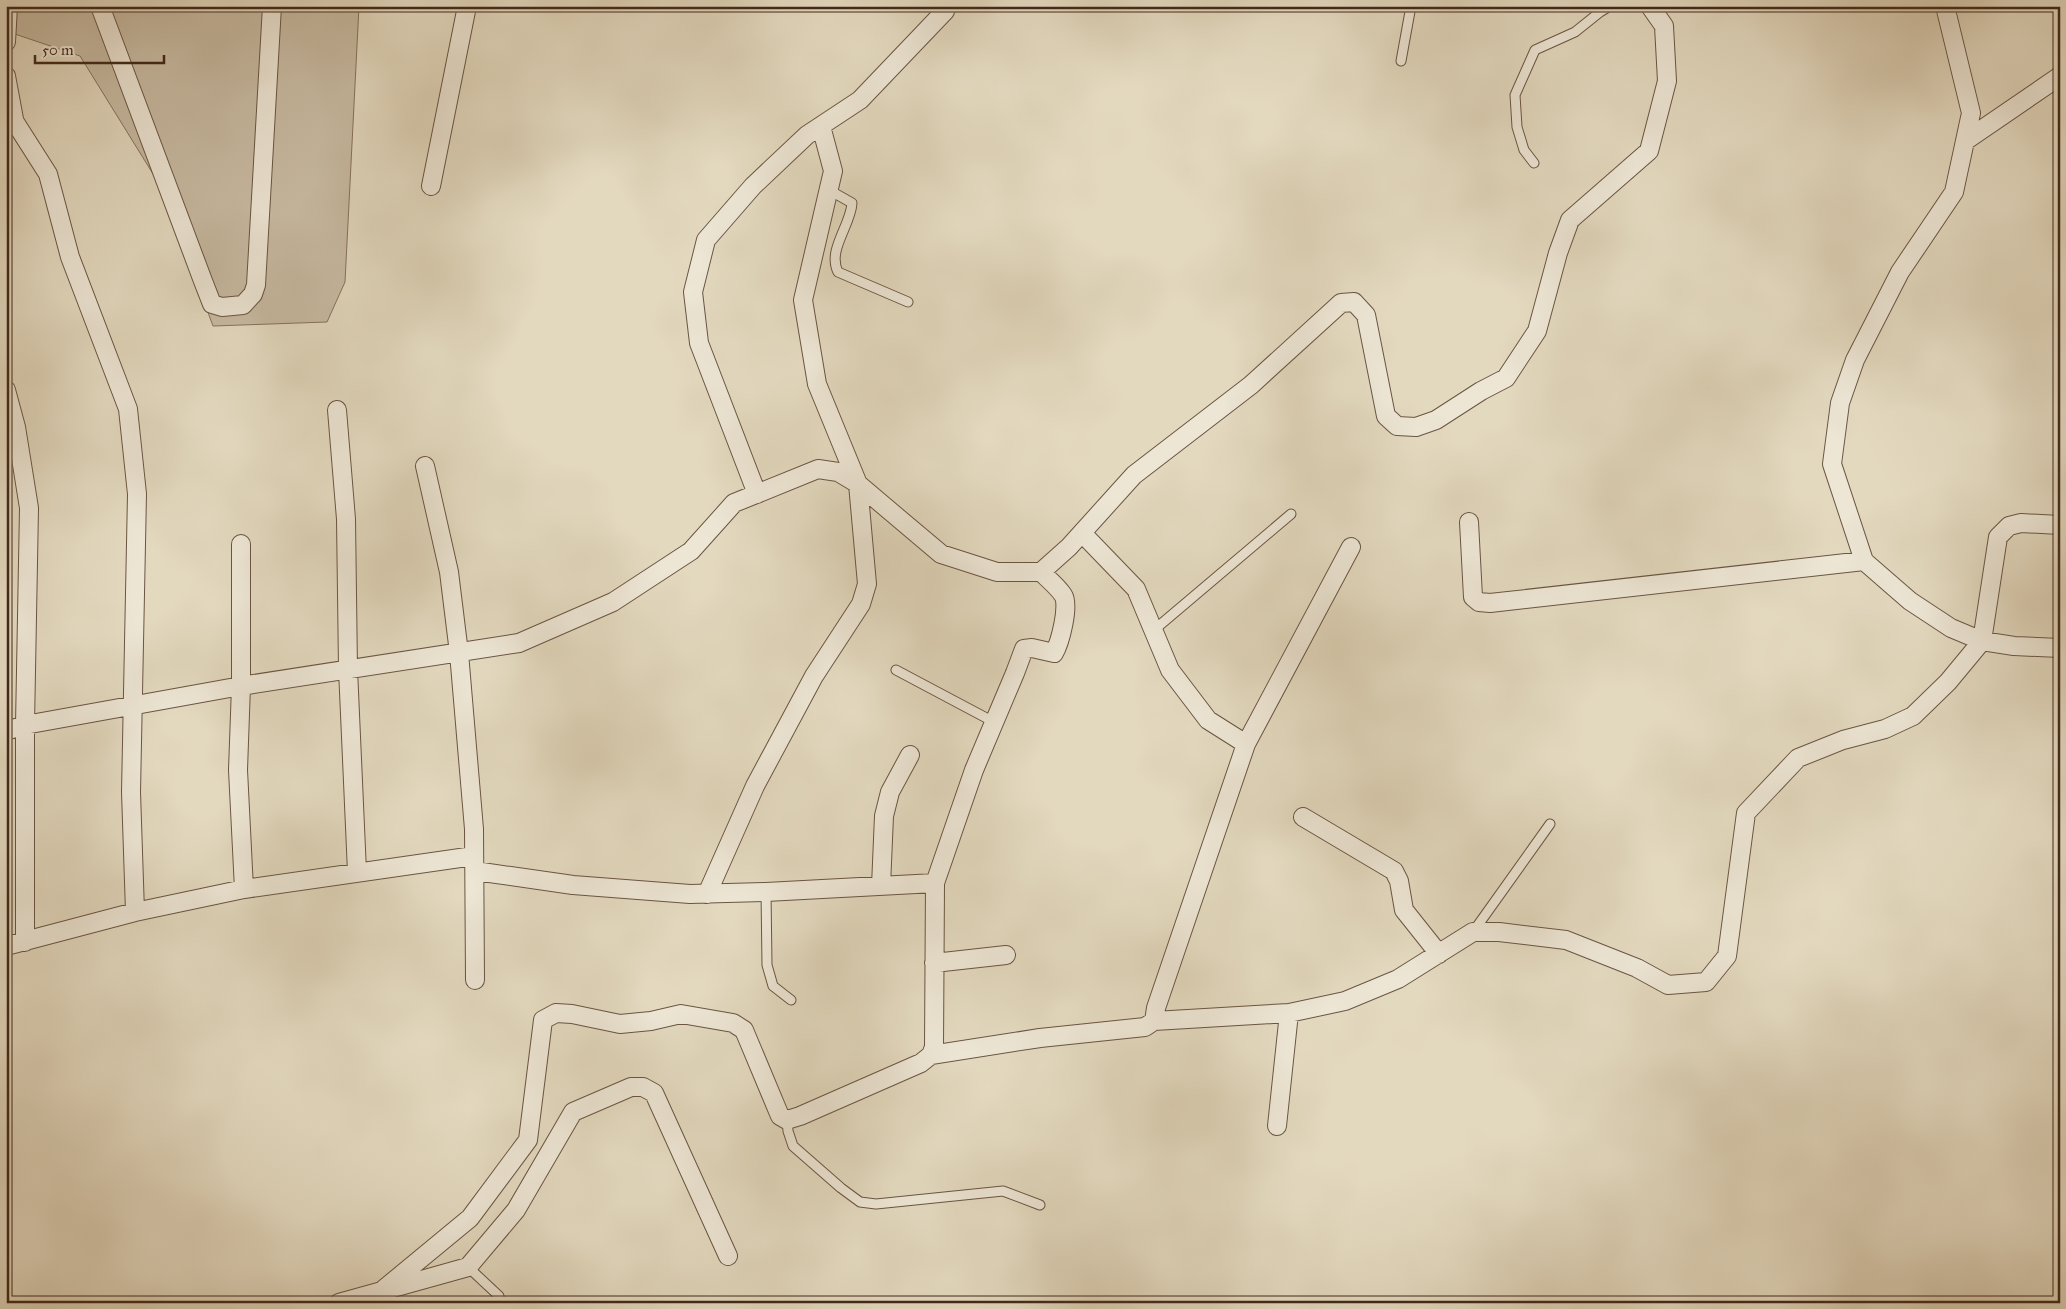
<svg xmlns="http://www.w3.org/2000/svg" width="2066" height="1309" viewBox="0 0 2066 1309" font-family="'IM FELL Great Primer',serif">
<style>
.green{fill:#c8bba3;stroke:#85725e}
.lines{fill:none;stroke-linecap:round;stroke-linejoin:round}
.service-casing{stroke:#6a5543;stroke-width:11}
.minor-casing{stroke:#6a5543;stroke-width:20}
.service{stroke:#ede6d5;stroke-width:9}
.minor{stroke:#ede6d5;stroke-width:18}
</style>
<rect width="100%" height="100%" fill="#e3d9bf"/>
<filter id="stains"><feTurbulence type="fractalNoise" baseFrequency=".004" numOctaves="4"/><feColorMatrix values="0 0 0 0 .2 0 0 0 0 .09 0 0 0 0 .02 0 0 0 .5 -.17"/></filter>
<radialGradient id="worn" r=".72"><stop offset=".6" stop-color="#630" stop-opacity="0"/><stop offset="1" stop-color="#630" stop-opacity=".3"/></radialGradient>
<path class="green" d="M6,6H359L345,282L327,322L213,326L163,190L80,56L6,31Z"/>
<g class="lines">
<defs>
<path id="service" d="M1401,61L1411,6
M1534,163L1524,150L1517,127L1515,95L1535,50L1575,32L1600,12L1610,6
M829,190L852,203C851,225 827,250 838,272L908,302
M1154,630L1291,514
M896,670L994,722
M766,892L767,965L773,986L791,1000
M1473,932L1550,824
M787,1120L788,1131L793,1146L841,1188L860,1202L876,1204L1003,1191L1040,1205
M468,1267L499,1296L500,1303"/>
<path id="minor" d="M100,6L203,281L212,304L222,307L243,305L253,294L256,285L272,6
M1945,6L1971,113L1954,192L1900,272L1855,360L1840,403L1832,464L1864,561L1910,601L1951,628L1982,641L2014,646L2060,648
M6,42L8,6
M6,76L14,119
M6,108L48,174L70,257L128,409L137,494L131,792L135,912
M1965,141L2060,76
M431,186L467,6
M6,390L16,427L29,508L25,725V942
M337,410L346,519L348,669L357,872
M425,466L449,572L459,653L474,829L475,980
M757,494L699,343L693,292L706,240L753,186L807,135L860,100L945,11L947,6
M1469,522L1473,597L1479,602L1490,603L1864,561
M1082,533L1136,589L1170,670L1208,720L1246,744L1351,547
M241,544V686L238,770L244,889
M6,731L25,725L241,686L519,643L613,602L691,551L734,503L818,469L838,472L858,484L941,554L997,572H1041L1069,547L1134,475L1251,385L1341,303L1354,302L1366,315L1386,416L1397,426L1416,427L1436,420L1481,391L1506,378L1537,331L1558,253L1570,220L1649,151L1667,81L1664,26L1650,6
M1303,817L1394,871L1399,881L1404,910L1439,954
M475,871L573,885L690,894L766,892L935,883
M881,886L884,816L890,792L910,755
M707,894L755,786L814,676L861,604L867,584L858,484L817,384L803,300L833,171L821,126
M6,946L135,912L244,889L474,856
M934,963L1006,955
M1154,1021L1289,1013L1345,1001L1398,979L1473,932H1499L1566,940L1637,968L1668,985L1706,982L1727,956L1746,813L1798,758L1843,740L1885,729L1913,716L1948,682L1982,641L1998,537L2009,526L2021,523L2060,525
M931,1055L1040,1038L1145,1027L1154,1021L1156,1008L1246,744
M1277,1126L1289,1013
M384,1289L470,1218L528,1140L543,1020L556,1013L572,1014L620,1024L651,1021L681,1014L733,1023L744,1030L780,1116L787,1120L800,1116L921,1063L931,1055L934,1047L935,883L974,770L1015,673L1024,649L1032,648L1054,653C1060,643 1070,605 1063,595C1058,587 1048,579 1041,572
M339,1303L468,1267L516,1210L573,1112L631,1087H643L654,1093L728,1256"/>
</defs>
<use href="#service" class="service-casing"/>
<use href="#minor" class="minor-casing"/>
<use href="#service" class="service"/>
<use href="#minor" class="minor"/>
</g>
<rect width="2066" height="1309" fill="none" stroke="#e3d9bf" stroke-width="25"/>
<rect x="8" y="8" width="2051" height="1294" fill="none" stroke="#42291a" stroke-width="2.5"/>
<rect x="12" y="12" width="2041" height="1284" fill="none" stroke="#42291a"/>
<path d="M35 55v8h129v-8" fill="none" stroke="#42291a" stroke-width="2.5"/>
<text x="42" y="55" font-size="15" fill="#42291a" stroke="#ede6d5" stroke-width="4" paint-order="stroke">50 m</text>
<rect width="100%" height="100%" filter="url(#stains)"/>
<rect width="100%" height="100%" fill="url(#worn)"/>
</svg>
